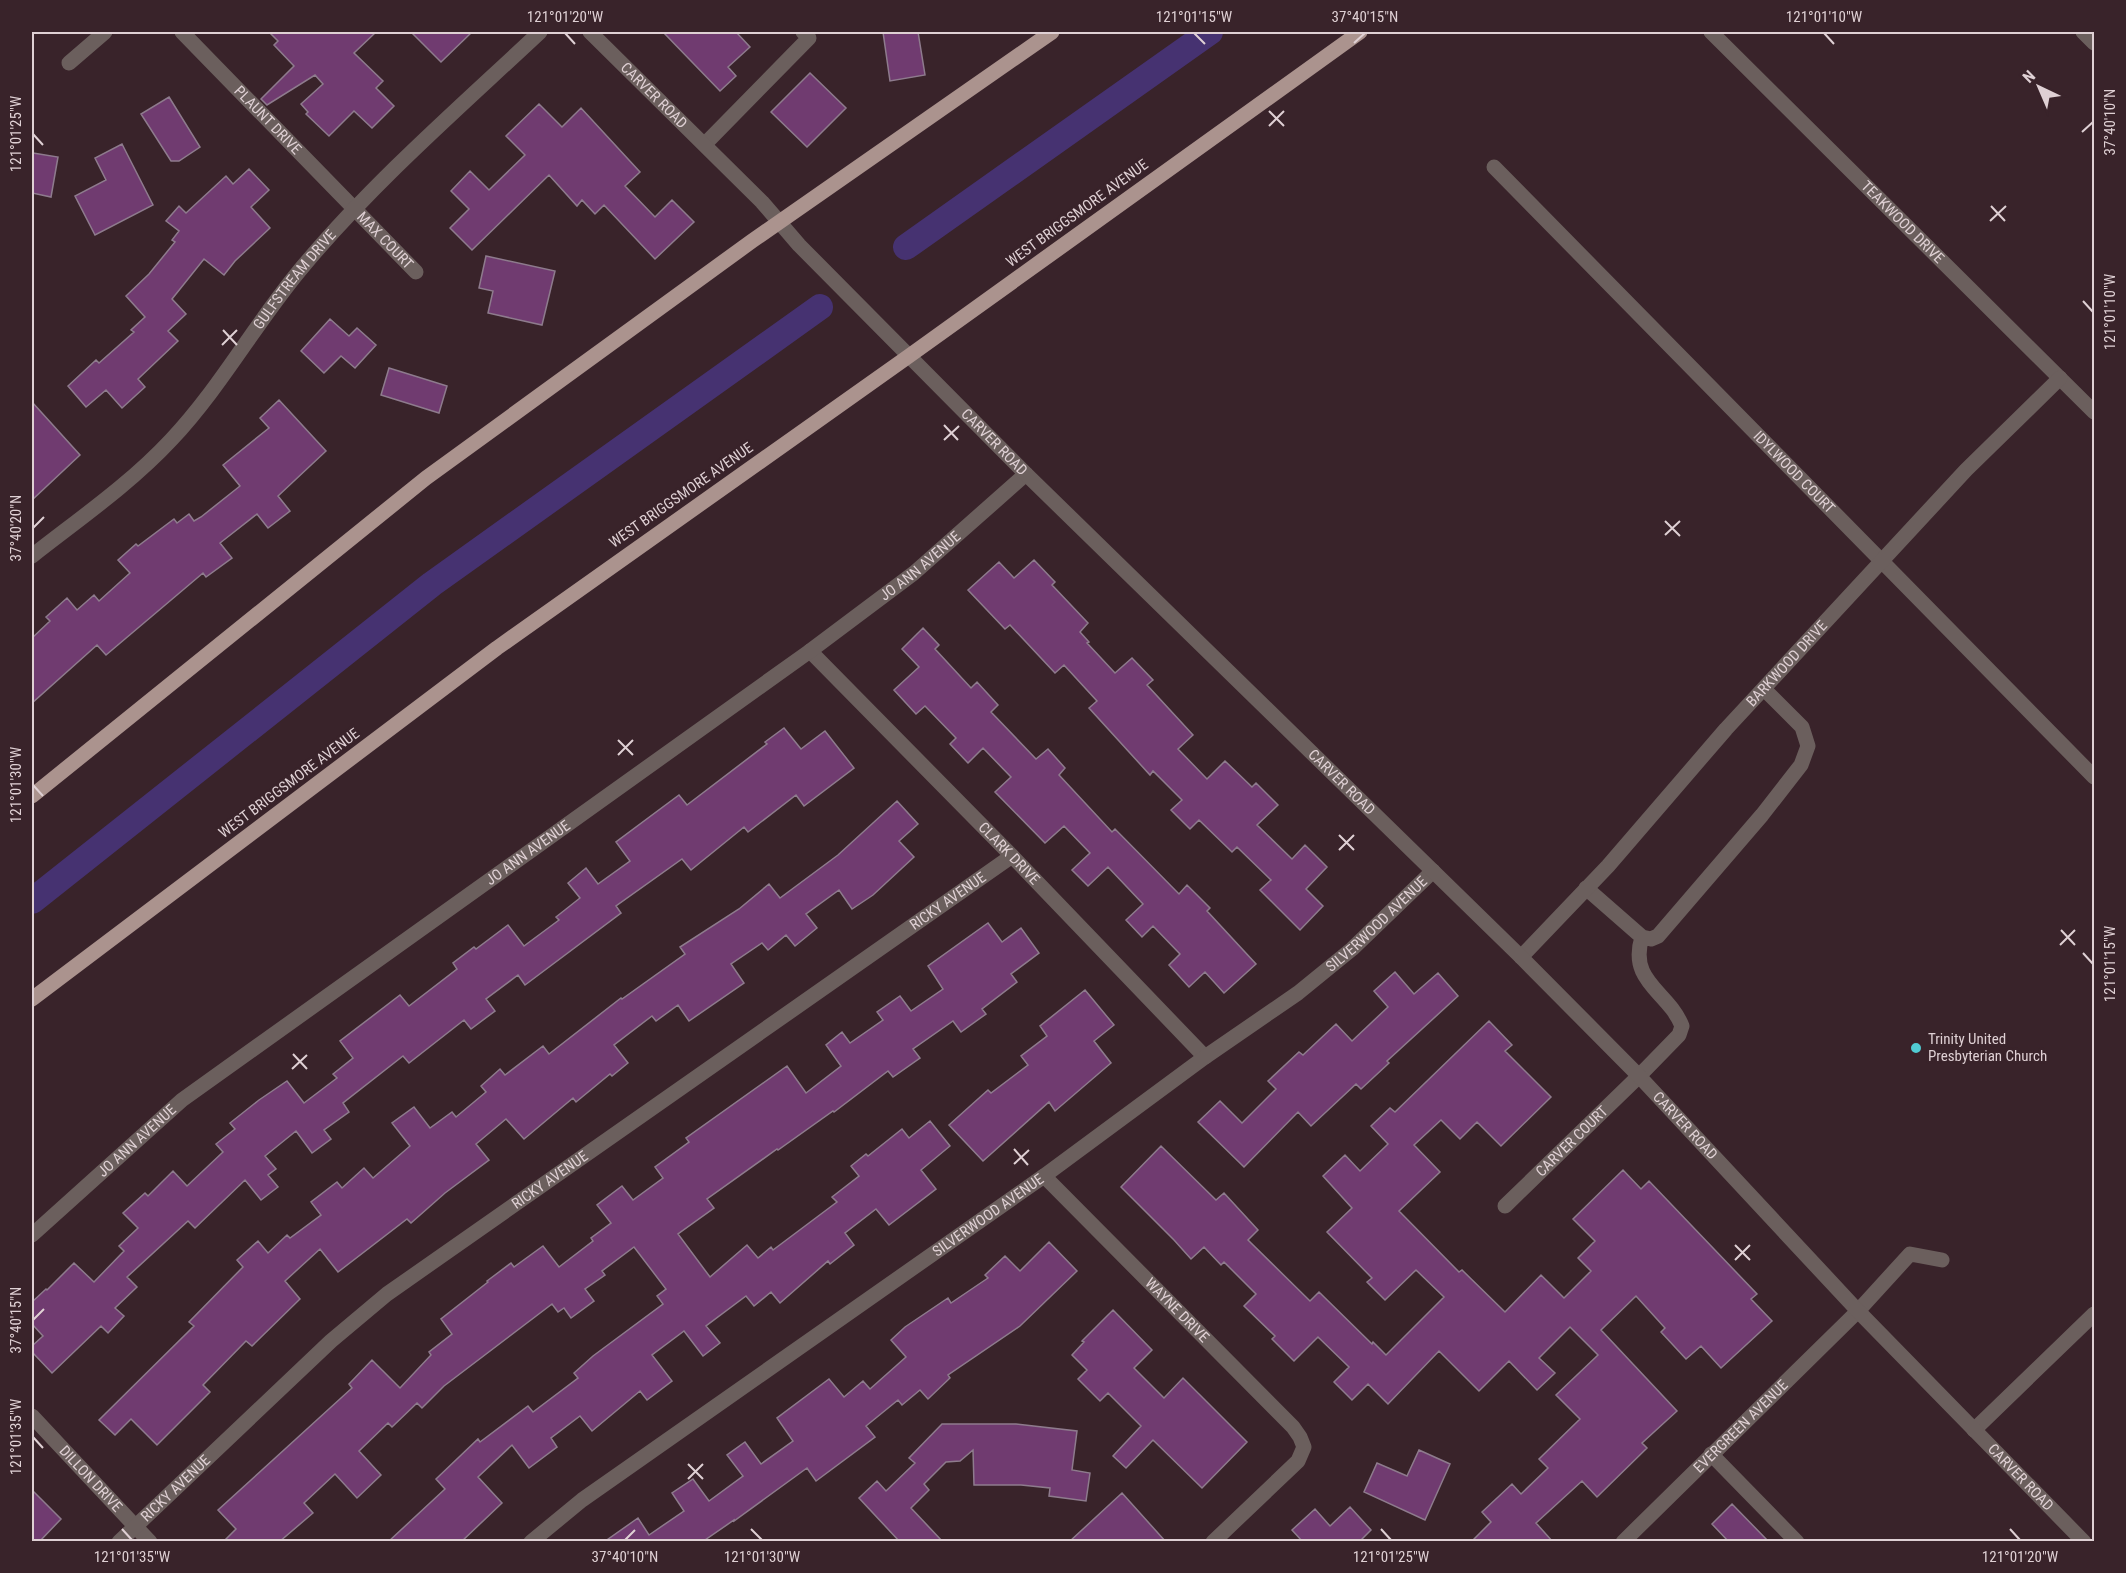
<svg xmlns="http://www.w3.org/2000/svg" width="2126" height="1573" viewBox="0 0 2126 1573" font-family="'Roboto Condensed',sans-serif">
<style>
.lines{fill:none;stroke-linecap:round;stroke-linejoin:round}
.canal{stroke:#463271;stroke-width:26}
.building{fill:#703b70;stroke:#8e7b8d;stroke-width:1.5}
.service{stroke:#6b5f5d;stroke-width:15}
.minor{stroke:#6b5f5d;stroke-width:15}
.tertiary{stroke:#6b5f5d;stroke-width:15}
.primary{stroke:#ab938e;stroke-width:15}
.ticks{fill:none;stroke:#dfd0d4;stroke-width:2}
.poi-dot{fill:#51ccd3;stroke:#39232a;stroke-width:2}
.labels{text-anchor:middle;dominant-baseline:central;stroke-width:5;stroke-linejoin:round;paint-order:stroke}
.street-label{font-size:15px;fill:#dfd0d4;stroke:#39232a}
.poi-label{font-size:15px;fill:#dfd0d4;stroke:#39232a;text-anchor:start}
.neatline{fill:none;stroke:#dfd0d4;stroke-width:2}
.ticks-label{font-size:15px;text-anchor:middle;fill:#dfd0d4}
</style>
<rect width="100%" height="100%" fill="#39232a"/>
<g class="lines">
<path class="canal" d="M906,247L1210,32
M32,901L432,584L820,307"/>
</g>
<path class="building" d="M269,32H376L354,53L383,81L376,88L394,106L372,128L354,111L329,136L306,114L308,112L301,104L323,84L315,75L267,105L261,99L294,66L274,45L278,41Z
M411,32H472L441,62Z
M663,32H736L750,47L728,67L736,76L720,91Z
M883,32H918L925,75L890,81Z
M810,73L846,108L807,147L771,112Z
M169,97L200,147L179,161H171L141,114Z
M539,104L562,127L581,108L640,172L625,186L655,217L672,200L694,222L655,259L604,205L595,214L582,200L577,206L549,175L472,250L450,228L469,209L451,191L470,171L489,190L525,155L506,136Z
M122,144L153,205L95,235L75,196L106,180L95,158Z
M33,153L58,157L51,197L32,193Z
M249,169L269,190L251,207L270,228L235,261L224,275L204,259L172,299L186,314L168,331L178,341L138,379L145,387L122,408L106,390L86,407L68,386L96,360L99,363L134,332L131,330L145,317L126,296L149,274L175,242L172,240L179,231L166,221L179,206L186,213L226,176L233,184Z
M486,256L555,271L542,325L488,313L493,291L479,288Z
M330,319L349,336L357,328L376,345L355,368L341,356L324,373L301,351Z
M389,368L447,386L439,413L381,395Z
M279,400L326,451L278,496L290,511L268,528L257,514L220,543L232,558L206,577L203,573L106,655L97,645L32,703V638L50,621L46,617L67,598L77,610L94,595L99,601L130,573L118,560L136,544L138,546L174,519L177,523L189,514L194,521L201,517L240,486L223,465L269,428L260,418Z
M32,402L80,455L32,500Z
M1034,560L1055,582L1052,585L1088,623L1080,632L1089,642L1087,643L1115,673L1132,658L1153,680L1147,685L1193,735L1178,749L1207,779L1225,761L1252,787L1256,783L1278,805L1257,825L1292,859L1305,845L1327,867L1306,889L1323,906L1300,930L1260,890L1271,880L1237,847L1232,852L1199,820L1190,829L1171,810L1182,800L1153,771L1150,775L1089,708L1097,701L1064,665L1055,673L1010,625L1005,629L968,590L999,562L1014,578Z
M923,628L939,645L935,649L971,688L977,682L998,705L991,712L1036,759L1048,749L1065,768L1059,775L1112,832L1115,829L1179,894L1187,885L1210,908L1207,911L1256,964L1224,993L1205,972L1189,987L1169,965L1180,954L1153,926L1142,937L1126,920L1143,904L1108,867L1088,886L1072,870L1090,853L1064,826L1045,843L995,792L1011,777L983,748L968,763L950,744L956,738L925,706L916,714L894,690L919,667L902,649Z
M784,728L801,749L825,731L854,768L804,806L796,795L748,832L744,827L691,870L682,859L616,906L621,913L525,985L518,975L486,999L495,1011L471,1029L464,1020L409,1063L403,1056L343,1103L349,1112L324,1130L331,1139L312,1153L296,1131L265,1156L276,1169L268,1175L278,1187L261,1200L245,1180L195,1228L188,1221L127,1277L137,1287L115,1308L124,1316L108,1333L101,1326L52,1373L32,1352V1346L43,1336L32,1324V1302L46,1289L47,1290L74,1263L94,1282L124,1251L119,1246L138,1228L123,1213L145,1193L148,1196L173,1171L187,1186L223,1152L216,1144L235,1129L230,1123L259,1100L287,1081L304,1103L337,1078L333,1074L353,1058L340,1041L400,995L409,1006L457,969L453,963L474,947L476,949L508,925L524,946L559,920L556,917L580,898L568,883L586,868L598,884L630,861L616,842L679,795L687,805L767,744L765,742Z
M897,801L918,824L899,841L914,857L873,895L852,909L839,890L806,914L817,928L795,946L786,935L768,950L762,943L731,964L744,983L689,1021L678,1005L656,1021L652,1016L614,1045L628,1063L612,1076L610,1074L576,1102L573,1098L524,1139L506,1119L476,1144L489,1160L445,1193L411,1223L407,1219L338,1272L320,1249L285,1281L300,1299L252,1346L246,1341L203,1385L210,1392L157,1445L131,1419L115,1435L99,1420L194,1326L189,1322L243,1267L237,1260L258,1241L268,1253L287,1235L290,1238L321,1215L311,1202L337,1182L342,1188L364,1168L373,1178L410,1146L392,1123L414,1107L430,1128L452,1112L456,1117L486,1092L481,1086L500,1069L505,1075L543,1046L549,1054L621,998L622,999L685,954L680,947L739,909L769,884L780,898L838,855Z
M988,923L1002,942L1021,928L1039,953L1011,974L1017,982L982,1009L986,1014L961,1032L953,1021L913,1049L920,1058L893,1077L888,1071L834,1112L833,1111L778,1150L777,1149L707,1199L714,1208L678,1234L710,1277L747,1245L758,1258L771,1247L773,1250L837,1202L832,1197L859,1176L851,1166L866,1154L868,1156L902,1129L909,1138L930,1121L950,1146L921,1170L936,1189L889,1225L876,1209L845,1233L854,1245L830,1264L828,1261L780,1303L771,1292L754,1306L746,1296L706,1326L720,1343L703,1356L684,1331L652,1355L672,1381L647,1400L640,1391L592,1431L580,1416L551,1438L557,1447L529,1468L512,1445L478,1477L502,1503L461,1542H388L445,1489L436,1479L478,1439L480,1442L528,1406L533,1412L578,1378L574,1373L593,1356L663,1304L657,1296L666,1289L634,1247L602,1271L605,1275L585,1289L594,1301L571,1318L564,1308L558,1312L552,1304L444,1386L422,1408L417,1403L392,1427L388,1423L359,1451L381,1475L357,1498L335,1474L304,1503L313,1513L279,1542H223L236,1529L218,1510L352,1388L349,1384L372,1360L400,1388L431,1355L429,1352L452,1334L441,1319L488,1282L487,1281L511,1263L514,1267L543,1246L559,1267L593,1241L591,1238L611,1223L597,1205L622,1186L633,1200L663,1178L655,1167L689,1142L686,1138L787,1066L806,1093L841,1066L826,1045L842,1032L850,1043L883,1020L877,1012L900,996L911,1011L943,989L928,966Z
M1395,972L1414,994L1438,973L1458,996L1387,1061L1389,1063L1361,1089L1356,1084L1311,1126L1298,1112L1244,1167L1198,1122L1220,1101L1242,1123L1276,1089L1268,1081L1299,1052L1303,1055L1336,1024L1352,1041L1388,1007L1374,991Z
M1085,990L1114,1025L1094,1041L1111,1063L1055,1111L1049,1102L983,1161L949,1125L988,1090L991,1093L1028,1065L1021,1056L1047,1036L1040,1026Z
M1489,1021L1512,1045L1505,1051L1551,1097L1501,1146L1477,1122L1460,1139L1441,1120L1414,1145L1440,1172L1399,1211L1459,1272L1462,1270L1505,1312L1541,1275L1564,1298L1591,1271L1578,1258L1595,1241L1573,1219L1623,1170L1641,1189L1649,1181L1757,1294L1751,1299L1772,1321L1721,1368L1701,1346L1686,1359L1661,1332L1665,1328L1636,1296L1601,1330L1677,1411L1642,1443L1647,1448L1597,1497L1582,1481L1536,1523L1553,1542H1471L1491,1522L1482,1512L1512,1484L1521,1494L1548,1468L1539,1459L1580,1419L1556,1395L1598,1355L1570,1327L1539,1358L1555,1373L1537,1390L1509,1361L1479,1391L1439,1351L1388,1404L1368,1384L1352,1400L1334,1382L1349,1367L1318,1337L1294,1361L1272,1339L1275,1336L1244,1306L1256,1294L1224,1262L1221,1265L1204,1247L1191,1259L1174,1240L1121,1187L1161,1146L1216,1200L1224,1193L1258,1230L1248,1240L1310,1301L1319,1292L1372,1344L1373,1342L1386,1355L1444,1297L1416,1270L1385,1300L1367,1282L1372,1278L1327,1232L1352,1208L1323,1176L1345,1155L1360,1171L1388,1144L1371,1126L1390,1108L1395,1112Z
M1049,1242L1077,1271L1020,1326L948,1375L950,1378L928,1399L920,1390L902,1405L898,1400L866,1426L875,1437L816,1481L807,1468L734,1521V1520L702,1542H604L638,1518L649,1535L684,1511L672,1493L693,1479L709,1501L743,1476L727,1455L745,1442L761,1464L793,1441L777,1418L829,1379L844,1397L863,1381L870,1389L906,1357L891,1340L905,1327L948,1298L951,1303L988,1278L985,1275L1005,1256L1020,1271Z
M1113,1310L1152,1350L1134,1368L1164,1398L1183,1378L1247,1442L1202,1488L1153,1440L1126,1468L1113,1456L1141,1426L1108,1393L1100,1401L1078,1379L1087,1370L1072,1355L1084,1342L1082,1341Z
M942,1424H1016L1077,1431L1072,1470L1090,1473L1086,1501L1049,1496L1050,1488L1021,1485H974L973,1450L960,1461L946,1462L924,1484L929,1490L911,1508L943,1542H900L859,1498L877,1481L886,1491L915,1463L909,1458Z
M1419,1450L1450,1464L1425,1520L1364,1492L1377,1463L1407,1476Z
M32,1490L61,1519L39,1542H32Z
M1122,1493L1166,1542H1069Z
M1732,1504L1769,1542H1729L1712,1524Z
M1350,1507L1371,1530L1359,1542H1303L1292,1530L1315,1509L1330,1526Z"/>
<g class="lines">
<path class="service" d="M705,144L809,38L803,32
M1586,888L1642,937L1651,939L1658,936L1762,815L1801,765L1808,746L1802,727L1764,689
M1639,1076L1679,1035L1682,1026C1668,991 1628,982 1642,937
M1858,1311L1910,1254L1942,1260
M1711,1454L1797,1542"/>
<g class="minor">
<path id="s1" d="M182,32L416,272"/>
<path id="s2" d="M1711,32L2094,412"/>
<path d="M2083,32L2094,43"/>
<path d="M69,63L105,32"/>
<path id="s3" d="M1494,167L2094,777"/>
<path id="s4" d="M32,556C79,519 130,484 171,440C222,386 257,320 305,264C376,180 460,107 540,32"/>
<path id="s5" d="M810,651L1012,856L1205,1057"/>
<path id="s6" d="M1521,957L1608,866L1726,729L1966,470L2060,378"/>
<path id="s7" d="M1044,1176L1293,1427L1300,1437L1304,1447L1298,1461L1213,1542"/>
<path id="s8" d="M1505,1206L1639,1076"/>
<path id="s9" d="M32,1235L182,1100L810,651L914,573L1026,474"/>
<path id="s10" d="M32,1416L150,1542"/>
<path d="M1974,1430L2094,1314"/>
<path id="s11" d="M119,1542L331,1341L387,1294L1012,856"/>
<path id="s12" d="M531,1542L582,1500L1044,1176L1205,1057L1298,993L1352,949L1433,871"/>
<path id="s13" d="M1623,1542L1858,1311"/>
</g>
<path class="tertiary" id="s14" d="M590,32L762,202L799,245L1026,474L1521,957L1639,1076L1858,1311L2084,1542"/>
<path class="primary" d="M32,796L426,478L752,241L1052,32
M32,999L497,648L909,356L1360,32"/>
</g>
<path class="ticks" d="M565,33L575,44M1194,33L1205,44M1824,33L1834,44M1354,43L1365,33M1269,111L1284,126M1269,126L1284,111M2082,132L2093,122M33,134L43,145M1991,206L2005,221M1990,221L2006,206M2083,301L2093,312M223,330L237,345M222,345L237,330M944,425L958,440M944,440L959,426M1665,521L1680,536M33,528L44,517M1665,535L1680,521M618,740L633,755M618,755L633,740M33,785L43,796M1339,835L1354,850M1339,850L1354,835M2061,930L2075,945M2060,945L2075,930M2083,953L2093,964M293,1054L307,1069M292,1069L307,1055M1014,1149L1028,1165M1014,1164L1029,1150M1735,1245L1750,1260M1735,1260L1750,1245M33,1320L44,1309M33,1437L43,1448M688,1464L703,1479M688,1479L703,1464M122,1529L132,1540M751,1529L762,1540M1381,1529L1391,1540M2010,1529L2020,1540M625,1540L635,1530"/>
<circle class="poi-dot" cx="1916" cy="1048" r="6"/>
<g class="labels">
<g class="street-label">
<text stroke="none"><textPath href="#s14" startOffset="90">CARVER ROAD</textPath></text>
<text stroke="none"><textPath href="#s1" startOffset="123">PLAUNT DRIVE</textPath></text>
<text transform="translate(1077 213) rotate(-36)">WEST BRIGGSMORE AVENUE</text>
<text stroke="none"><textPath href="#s2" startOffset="270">TEAKWOOD DRIVE</textPath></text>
<text stroke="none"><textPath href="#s1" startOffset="291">MAX COURT</textPath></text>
<text stroke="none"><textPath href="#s4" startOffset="384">GULFSTREAM DRIVE</textPath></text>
<text stroke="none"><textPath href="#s14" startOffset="576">CARVER ROAD</textPath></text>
<text stroke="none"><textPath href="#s3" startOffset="428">IDYLWOOD COURT</textPath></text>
<text transform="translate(681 495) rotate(-35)">WEST BRIGGSMORE AVENUE</text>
<text stroke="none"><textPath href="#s9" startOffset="1113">JO ANN AVENUE</textPath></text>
<text stroke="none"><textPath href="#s6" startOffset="396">BARKWOOD DRIVE</textPath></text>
<text stroke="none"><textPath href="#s14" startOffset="1062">CARVER ROAD</textPath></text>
<text transform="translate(289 783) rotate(-37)">WEST BRIGGSMORE AVENUE</text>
<text stroke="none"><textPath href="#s5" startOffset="284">CLARK DRIVE</textPath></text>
<text stroke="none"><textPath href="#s9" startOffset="627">JO ANN AVENUE</textPath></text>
<text stroke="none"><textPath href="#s11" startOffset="1050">RICKY AVENUE</textPath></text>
<text stroke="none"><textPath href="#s12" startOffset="1048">SILVERWOOD AVENUE</textPath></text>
<text stroke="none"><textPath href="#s14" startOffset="1548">CARVER ROAD</textPath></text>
<text stroke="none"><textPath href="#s9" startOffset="141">JO ANN AVENUE</textPath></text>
<text stroke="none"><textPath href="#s8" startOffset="93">CARVER COURT</textPath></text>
<text stroke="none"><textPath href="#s11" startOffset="564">RICKY AVENUE</textPath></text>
<text stroke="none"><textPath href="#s12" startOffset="562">SILVERWOOD AVENUE</textPath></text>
<text stroke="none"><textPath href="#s7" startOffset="189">WAYNE DRIVE</textPath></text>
<text stroke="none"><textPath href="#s13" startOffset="165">EVERGREEN AVENUE</textPath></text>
<text stroke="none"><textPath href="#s14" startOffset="2034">CARVER ROAD</textPath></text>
<text stroke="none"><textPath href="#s10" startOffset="86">DILLON DRIVE</textPath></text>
<text stroke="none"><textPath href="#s11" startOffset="78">RICKY AVENUE</textPath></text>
</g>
<g class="poi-label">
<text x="1928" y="1039">Trinity United<tspan x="1928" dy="17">Presbyterian Church</tspan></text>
</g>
</g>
<rect width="2126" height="1573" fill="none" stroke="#39232a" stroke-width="66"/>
<g transform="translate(2039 87) rotate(316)" stroke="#39232a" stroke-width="4.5" paint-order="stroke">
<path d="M0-4.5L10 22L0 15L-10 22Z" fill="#dfd0d4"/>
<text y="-9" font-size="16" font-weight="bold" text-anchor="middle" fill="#dfd0d4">N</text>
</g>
<rect x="33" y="33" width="2060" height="1507" class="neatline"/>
<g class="ticks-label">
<text x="565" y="22">121°01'20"W</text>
<text x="1194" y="22">121°01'15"W</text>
<text x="1365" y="22">37°40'15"N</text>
<text x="1824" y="22">121°01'10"W</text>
<text transform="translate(2110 122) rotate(-90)" y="5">37°40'10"N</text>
<text transform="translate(16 134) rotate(-90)" y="5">121°01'25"W</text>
<text transform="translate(2110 312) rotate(-90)" y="5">121°01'10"W</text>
<text transform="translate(16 528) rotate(-90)" y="5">37°40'20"N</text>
<text transform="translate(16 785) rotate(-90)" y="5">121°01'30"W</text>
<text transform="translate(2110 964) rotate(-90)" y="5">121°01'15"W</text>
<text transform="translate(16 1320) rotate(-90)" y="5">37°40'15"N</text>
<text transform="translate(16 1437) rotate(-90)" y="5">121°01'35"W</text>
<text x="132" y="1562">121°01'35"W</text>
<text x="625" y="1562">37°40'10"N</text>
<text x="762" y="1562">121°01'30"W</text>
<text x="1391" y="1562">121°01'25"W</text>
<text x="2020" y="1562">121°01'20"W</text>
</g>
</svg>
